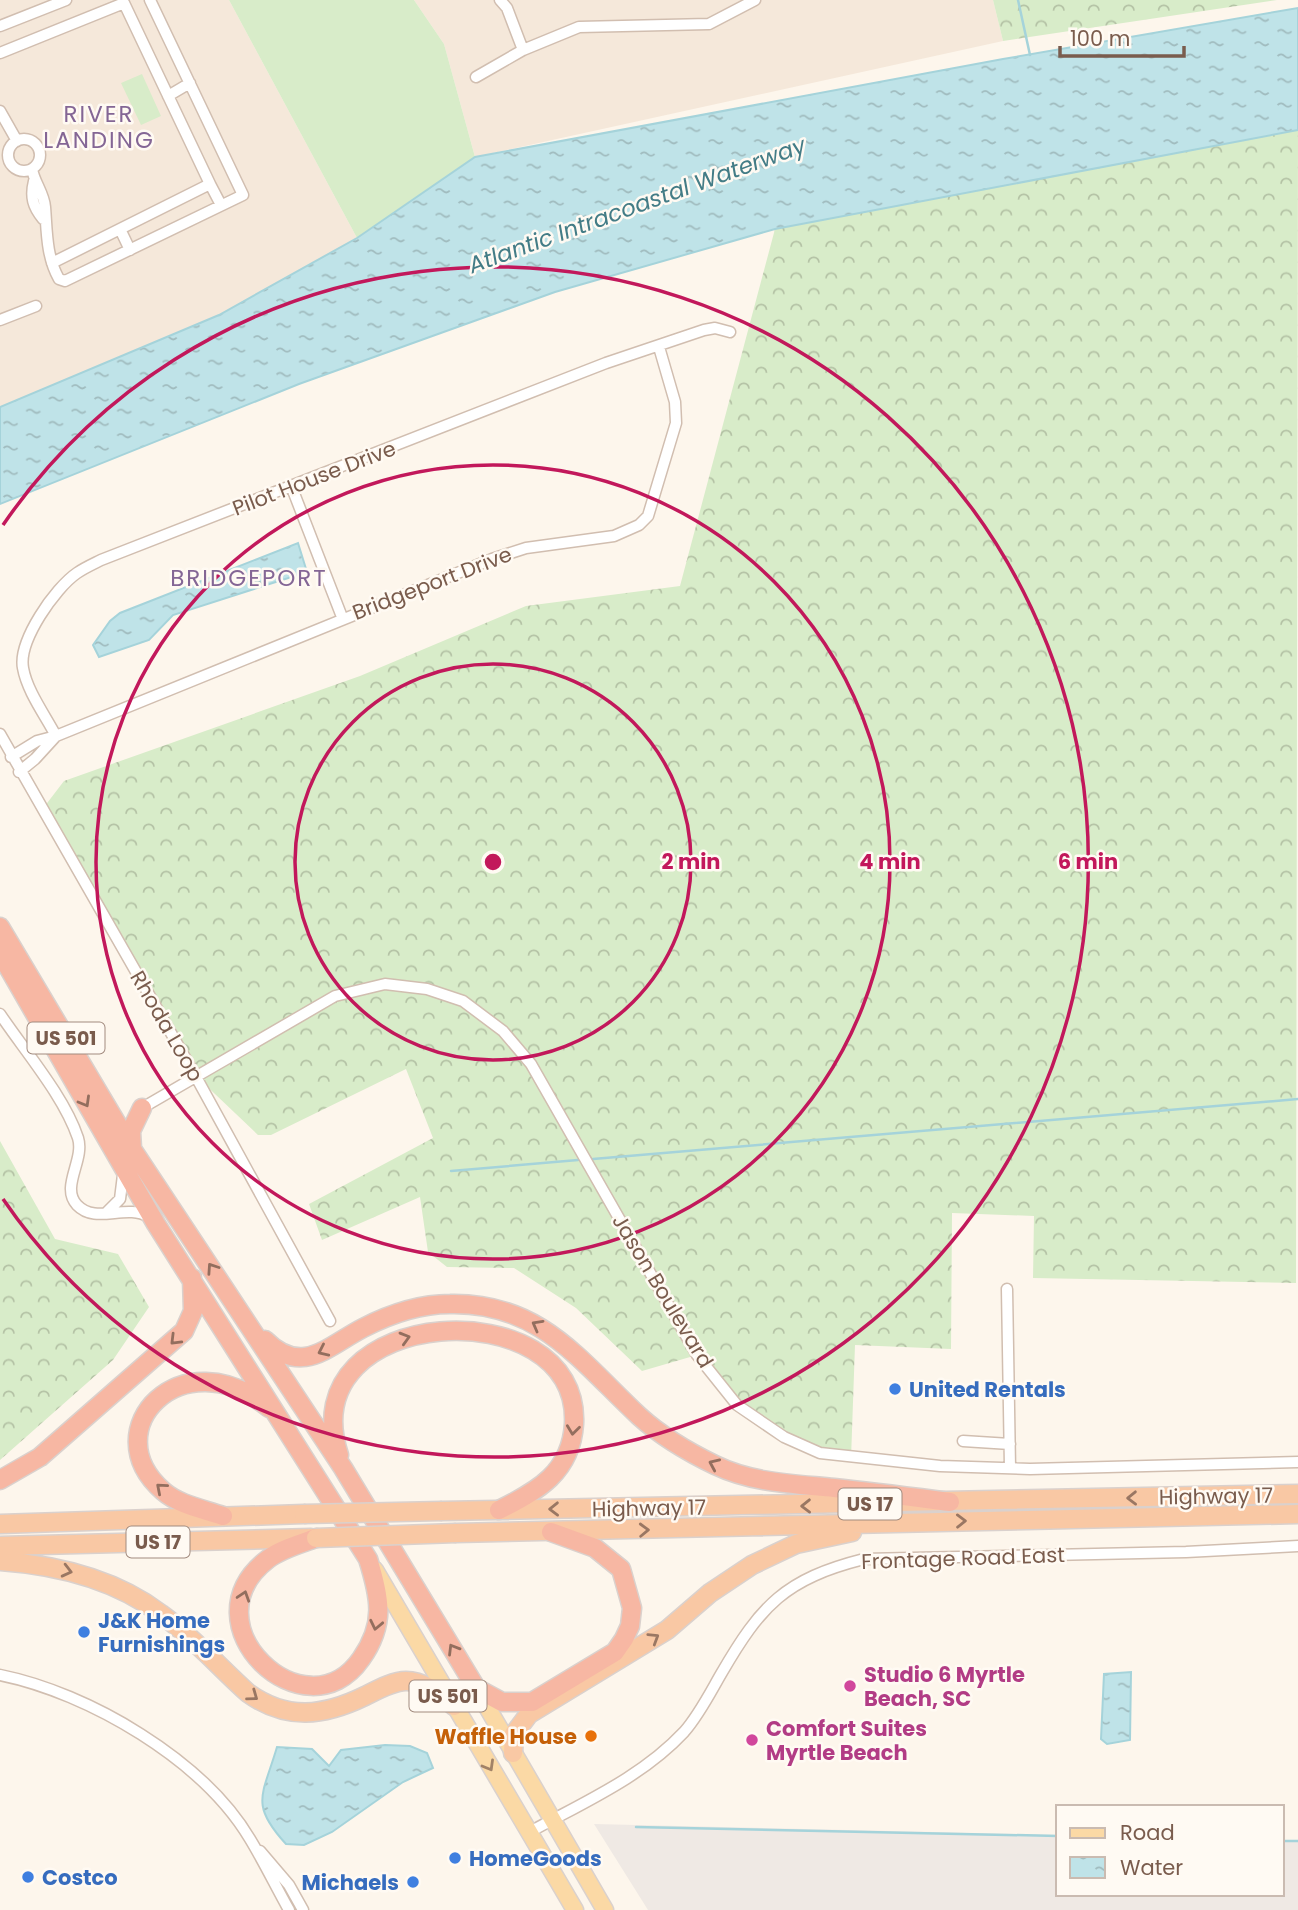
<svg xmlns="http://www.w3.org/2000/svg" width="1298" height="1910" viewBox="0 0 1298 1910" font-family="Poppins,sans-serif">
<style>
.residential{fill:#f5e8da}
.industrial{fill:#efe9e4}
.grass{fill:#d8ecc9}
.forest{fill:url(#forest-crowns)}
.water{fill:url(#water-ripples);stroke:#a5d3da;stroke-width:2}
.lines{fill:none;stroke-linecap:round;stroke-linejoin:round}
.stream{stroke:#a5d3da;stroke-width:2.5}
.minor-casing{stroke:#d1beb0;stroke-width:13}
.primary-casing{stroke:#dad1cd;stroke-width:19}
.trunk-casing{stroke:#dad1cd;stroke-width:21}
.motorway-casing{stroke:#dad1cd;stroke-width:21}
.minor{stroke:#fff;stroke-width:10}
.primary{stroke:#fbd9a5;stroke-width:16}
.trunk{stroke:#f9c8a4;stroke-width:18}
.motorway{stroke:#f7b7a3;stroke-width:18}
.trunk-bridge-casing{stroke:#dad1cd;stroke-width:21;stroke-linecap:butt}
.trunk-bridge{stroke:#f9c8a4;stroke-width:18}
.oneway{stroke:#936e5e}
.oneway2{stroke:#9a7763}
.oneway3{stroke:#a18267}
.ring{fill:none;stroke:#c2185b;stroke-width:3.5}
.shop-dot{fill:#3f7fe0;stroke:#fffaf3;stroke-width:2.5}
.hotel-dot{fill:#d1479c;stroke:#fffaf3;stroke-width:2.5}
.food-dot{fill:#e8710a;stroke:#fffaf3;stroke-width:2.5}
.labels{text-anchor:middle;dominant-baseline:central;stroke-width:5;stroke-linejoin:round;paint-order:stroke}
.shield{fill:#fffaf3;stroke:#a28b7f;stroke-width:2}
.shield-label{font-size:19px;font-weight:bold;fill:#7a5c4d}
.street-label{font-size:21px;fill:#7a5c4d;stroke:#fffaf3}
.shop-label{font-size:21px;font-weight:bold;fill:#366cbe;stroke:#fffaf3;text-anchor:start}
.hotel-label{font-size:21px;font-weight:bold;fill:#b23c85;stroke:#fffaf3;text-anchor:start}
.food-label{font-size:21px;font-weight:bold;fill:#c56008;stroke:#fffaf3;text-anchor:end}
.neighbourhood-label{font-size:23px;letter-spacing:2px;fill:#846695;stroke:#fffaf3}
.water-label{font-size:23px;font-style:italic;fill:#437c86;stroke:#fffaf3}
.centre{fill:#c2185b;stroke:#fffaf3;stroke-width:3.5}
.ring-label{font-size:21px;text-anchor:middle;font-weight:bold;fill:#c2185b;stroke:#fffaf3;stroke-width:5;stroke-linejoin:round;paint-order:stroke}
</style>
<defs>
<pattern id="forest-crowns" width="20" height="18" patternUnits="userSpaceOnUse" patternTransform="scale(1.75)"><rect width="20" height="18" fill="#d8ecc9"/><path d="M2 6a3 3 0 1 1 6 0M12 15a3 3 0 1 1 6 0" fill="none" stroke="#b4c2a5"/></pattern>
<pattern id="water-ripples" width="26" height="14" patternUnits="userSpaceOnUse" patternTransform="scale(1.75)"><rect width="26" height="14" fill="#bfe3e8"/><path d="M2 4q2-2 4 0t4 0M15 11q2-2 4 0t4 0" fill="none" stroke="#a0bbbe"/></pattern>
</defs>
<rect width="100%" height="100%" fill="#fdf6ec"/>
<path class="residential" d="M0,0H229L357,238L219,315L0,407Z
M414,0H993L1003,41L475,157L444,44Z"/>
<path class="industrial" d="M594,1824L1058,1835V1894H1282V1841L1298,1842V1910H648Z"/>
<path class="grass" d="M229,0H414L444,44L475,157L357,238Z
M142,74L161,116L141,125L121,83Z"/>
<path class="forest" d="M993,0H1277L1003,41Z
M1298,130L1296,1283L1033,1278L1034,1216L952,1213L951,1349L855,1345L851,1459L820,1453L737,1405L697,1355L642,1371L576,1308L514,1268L447,1267L428,1252L420,1197L322,1240L309,1204L433,1138L406,1069L271,1135H258L195,1075L41,811L64,781L360,676L526,606L680,586L775,229Z
M0,1141L55,1239L118,1254L149,1307L113,1360L0,1460Z"/>
<path class="water" d="M1298,8V130L775,229L555,292L299,384L0,504V407L219,315L357,238L475,157L1003,59Z
M298,543L307,572L173,615L149,640L99,657L93,645L110,621L120,613Z
M1131,1672L1130,1740L1107,1744L1101,1739L1104,1674Z
M385,1745L410,1746L427,1753L433,1768L403,1782L332,1832L304,1845L286,1844C249,1804 263,1795 277,1747L312,1749L329,1766L341,1750Z"/>
<g class="lines">
<path class="stream" d="M1018,0L1030,55
M593,1159L1298,1099
M451,1171L578,1160
M636,1827L1058,1836
M1282,1841H1298"/>
<defs>
<path id="minor" d="M500,0L507,8L523,50L579,27L709,24L755,0
M0,26L66,0
M0,53L124,3L210,184L52,263
M476,77L523,50
M168,96L190,83
M0,111L17,141
M8 155a16 16 0 1 1 32 0a16 16 0 1 1-32 0Z
M32,169C34,182 44,193 45,207C47,231 46,256 59,279L65,281L243,195L150,0
M34,181C30,197 33,207 43,219
M210,184L221,205
M120,229L130,250
M0,320L36,306
M292,488L342,617
M0,734L195,1075L330,1321
M56,736C45,715 27,691 23,668C18,641 55,588 77,573C84,568 93,564 101,560L606,363L704,330L715,328L730,332
M11,757L37,741L56,736L492,559L526,548L614,536L639,525L648,516L676,423L675,402L659,347
M19,772L35,759L56,736
M0,1014C24,1050 64,1096 78,1138C85,1160 60,1187 77,1205C96,1225 126,1203 149,1217
M142,1108L335,996L385,984L427,989L463,1001L503,1031L531,1064L697,1355L737,1405L784,1437L820,1453L940,1466L1030,1469L1298,1462
M106,1213L120,1199L123,1175
M1007,1289L1010,1468
M963,1441L1010,1444
M0,1675C89,1693 203,1760 250,1839C264,1862 276,1887 289,1910
M528,1833C582,1803 641,1778 684,1732C699,1715 710,1693 721,1674C761,1605 785,1579 864,1559L1186,1552L1298,1546
M260,1851L289,1885L303,1910"/>
<path id="primary" d="M375,1570L575,1910
M476,1688L605,1910"/>
<path id="trunk" d="M442,1511L1298,1494
M0,1524L304,1514
M456,1533L1298,1514
M0,1546L311,1538
M0,1561C56,1565 115,1579 161,1614C193,1637 219,1667 248,1693C287,1721 324,1716 365,1696C377,1690 393,1681 406,1681C425,1681 440,1695 454,1706
M513,1753L514,1734L529,1714L667,1630L710,1593L752,1565L796,1544L852,1532"/>
<path id="motorway" d="M0,927L132,1149L343,1468L476,1688L502,1702H532L615,1652L624,1639L630,1626L632,1608L621,1569L595,1548L551,1532
M0,953L156,1224L368,1559C380,1597 386,1624 361,1659C306,1738 183,1624 268,1559C281,1549 300,1544 316,1538
M132,1149L131,1131L142,1108
M265,1340C302,1377 328,1346 363,1328C390,1314 420,1304 450,1304C540,1302 580,1361 639,1416C661,1436 688,1452 715,1465C752,1483 794,1484 834,1488C873,1492 911,1497 950,1502
M339,1455C289,1303 581,1288 574,1424C571,1472 538,1491 499,1510
M0,1480L40,1457L184,1331L193,1311L192,1278
M223,1516C203,1509 179,1505 163,1491C93,1430 182,1336 269,1408"/>
</defs>
<use href="#minor" class="minor-casing"/>
<use href="#primary" class="primary-casing"/>
<use href="#trunk" class="trunk-casing"/>
<use href="#motorway" class="motorway-casing"/>
<use href="#minor" class="minor"/>
<use href="#primary" class="primary"/>
<use href="#trunk" class="trunk"/>
<use href="#motorway" class="motorway"/>
<defs>
<path id="trunk-bridge" d="M304,1514L442,1511
M316,1538L456,1533"/>
</defs>
<use href="#trunk-bridge" class="trunk-bridge-casing"/>
<use href="#trunk-bridge" class="trunk-bridge"/>
</g>
<defs><path id="oneway-chevron" d="M-2-3.5L2.5 0L-2 3.5" fill="none" stroke-width="1.6" stroke-linecap="round" stroke-linejoin="round" transform="scale(1.75)"/></defs>
<g class="oneway">
<use href="#oneway-chevron" transform="translate(85 1102) rotate(60)"/>
<use href="#oneway-chevron" transform="translate(212 1268) rotate(-124)"/>
<use href="#oneway-chevron" transform="translate(537 1325) rotate(-151)"/>
<use href="#oneway-chevron" transform="translate(405 1338) rotate(-16)"/>
<use href="#oneway-chevron" transform="translate(175 1340) rotate(135)"/>
<use href="#oneway-chevron" transform="translate(323 1351) rotate(155)"/>
<use href="#oneway-chevron" transform="translate(573 1430) rotate(97)"/>
<use href="#oneway-chevron" transform="translate(714 1464) rotate(-156)"/>
<use href="#oneway-chevron" transform="translate(161 1488) rotate(-139)"/>
<use href="#oneway-chevron" transform="translate(244 1596) rotate(-72)"/>
<use href="#oneway-chevron" transform="translate(376 1625) rotate(102)"/>
<use href="#oneway-chevron" transform="translate(453 1649) rotate(-121)"/>
</g>
<g class="oneway2">
<use href="#oneway-chevron" transform="translate(1132 1498) rotate(179)"/>
<use href="#oneway-chevron" transform="translate(806 1506) rotate(179)"/>
<use href="#oneway-chevron" transform="translate(554 1509) rotate(179)"/>
<use href="#oneway-chevron" transform="translate(961 1521) rotate(-1)"/>
<use href="#oneway-chevron" transform="translate(644 1530) rotate(-2)"/>
<use href="#oneway-chevron" transform="translate(67 1571) rotate(14)"/>
<use href="#oneway-chevron" transform="translate(654 1638) rotate(-32)"/>
<use href="#oneway-chevron" transform="translate(253 1696) rotate(36)"/>
</g>
<use class="oneway3" href="#oneway-chevron" transform="translate(489 1766) rotate(60)"/>
<g class="ring">
<circle cx="493" cy="862" r="198"/>
<circle cx="493" cy="862" r="397"/>
<path d="M3 525A595 595 0 1 1 3 1199"/>
</g>
<g class="shop-dot">
<circle cx="895" cy="1389" r="7"/>
<circle cx="84" cy="1632" r="7"/>
<circle cx="455" cy="1858" r="7"/>
<circle cx="28" cy="1877" r="7"/>
<circle cx="413" cy="1882" r="7"/>
</g>
<g class="hotel-dot">
<circle cx="850" cy="1686" r="7"/>
<circle cx="752" cy="1740" r="7"/>
</g>
<circle class="food-dot" cx="591" cy="1736" r="7"/>
<g class="labels">
<g class="shield">
<rect x="27.5" y="1022.5" width="77" height="31" rx="5"/>
<rect x="838.5" y="1488.5" width="63" height="31" rx="5"/>
<rect x="126.5" y="1526.5" width="63" height="31" rx="5"/>
<rect x="409.5" y="1680.5" width="77" height="31" rx="5"/>
</g>
<g class="shield-label">
<text x="66" y="1038">US 501</text>
<text x="870" y="1504">US 17</text>
<text x="158" y="1542">US 17</text>
<text x="448" y="1696">US 501</text>
</g>
<g class="street-label">
<text transform="translate(314 478) rotate(-21)">Pilot House Drive</text>
<text transform="translate(432 583) rotate(-21)">Bridgeport Drive</text>
<text transform="translate(167 1026) rotate(60)">Rhoda Loop</text>
<text transform="translate(663 1291) rotate(59)">Jason Boulevard</text>
<text transform="translate(1216 1496) rotate(-1)">Highway 17</text>
<text transform="translate(649 1508) rotate(-1)">Highway 17</text>
<text transform="translate(963 1558) rotate(-2)">Frontage Road East</text>
</g>
<g class="shop-label">
<text x="909" y="1389">United Rentals</text>
<text x="98" y="1620">J&amp;K Home<tspan x="98" dy="24">Furnishings</tspan></text>
<text x="469" y="1858">HomeGoods</text>
<text x="42" y="1877">Costco</text>
<text x="399" y="1882" text-anchor="end">Michaels</text>
</g>
<g class="hotel-label">
<text x="864" y="1674">Studio 6 Myrtle<tspan x="864" dy="24">Beach, SC</tspan></text>
<text x="766" y="1728">Comfort Suites<tspan x="766" dy="24">Myrtle Beach</tspan></text>
</g>
<g class="food-label">
<text x="577" y="1736">Waffle House</text>
</g>
<g class="neighbourhood-label">
<text x="99" y="114">RIVER<tspan x="99" dy="26">LANDING</tspan></text>
<text x="249" y="578">BRIDGEPORT</text>
</g>
<g class="water-label">
<text transform="translate(637 205) rotate(-20)">Atlantic Intracoastal Waterway</text>
</g>
</g>
<circle cx="493" cy="862" r="10" class="centre"/>
<g class="ring-label">
<text x="691" y="869">2 min</text>
<text x="890" y="869">4 min</text>
<text x="1088" y="869">6 min</text>
</g>
<rect x="1056" y="1805" width="228" height="91" fill="#fffaf3" stroke="#cabbb1" stroke-width="2"/>
<rect x="1070" y="1828" width="35" height="10" fill="#fbd9a5" stroke="#cabbb1" stroke-width="2"/>
<text x="1120" y="1840" font-size="21" fill="#7a5c4d">Road</text>
<rect x="1070" y="1857" width="35" height="21" fill="url(#water-ripples)" stroke="#cabbb1" stroke-width="2"/>
<text x="1120" y="1875" font-size="21" fill="#7a5c4d">Water</text>
<path d="M1060 46v10h124v-10" fill="none" stroke="#7a5c4d" stroke-width="3.5"/>
<text x="1070" y="46" font-size="21" fill="#7a5c4d" stroke="#fffaf3" stroke-width="5" paint-order="stroke">100 m</text>
</svg>
